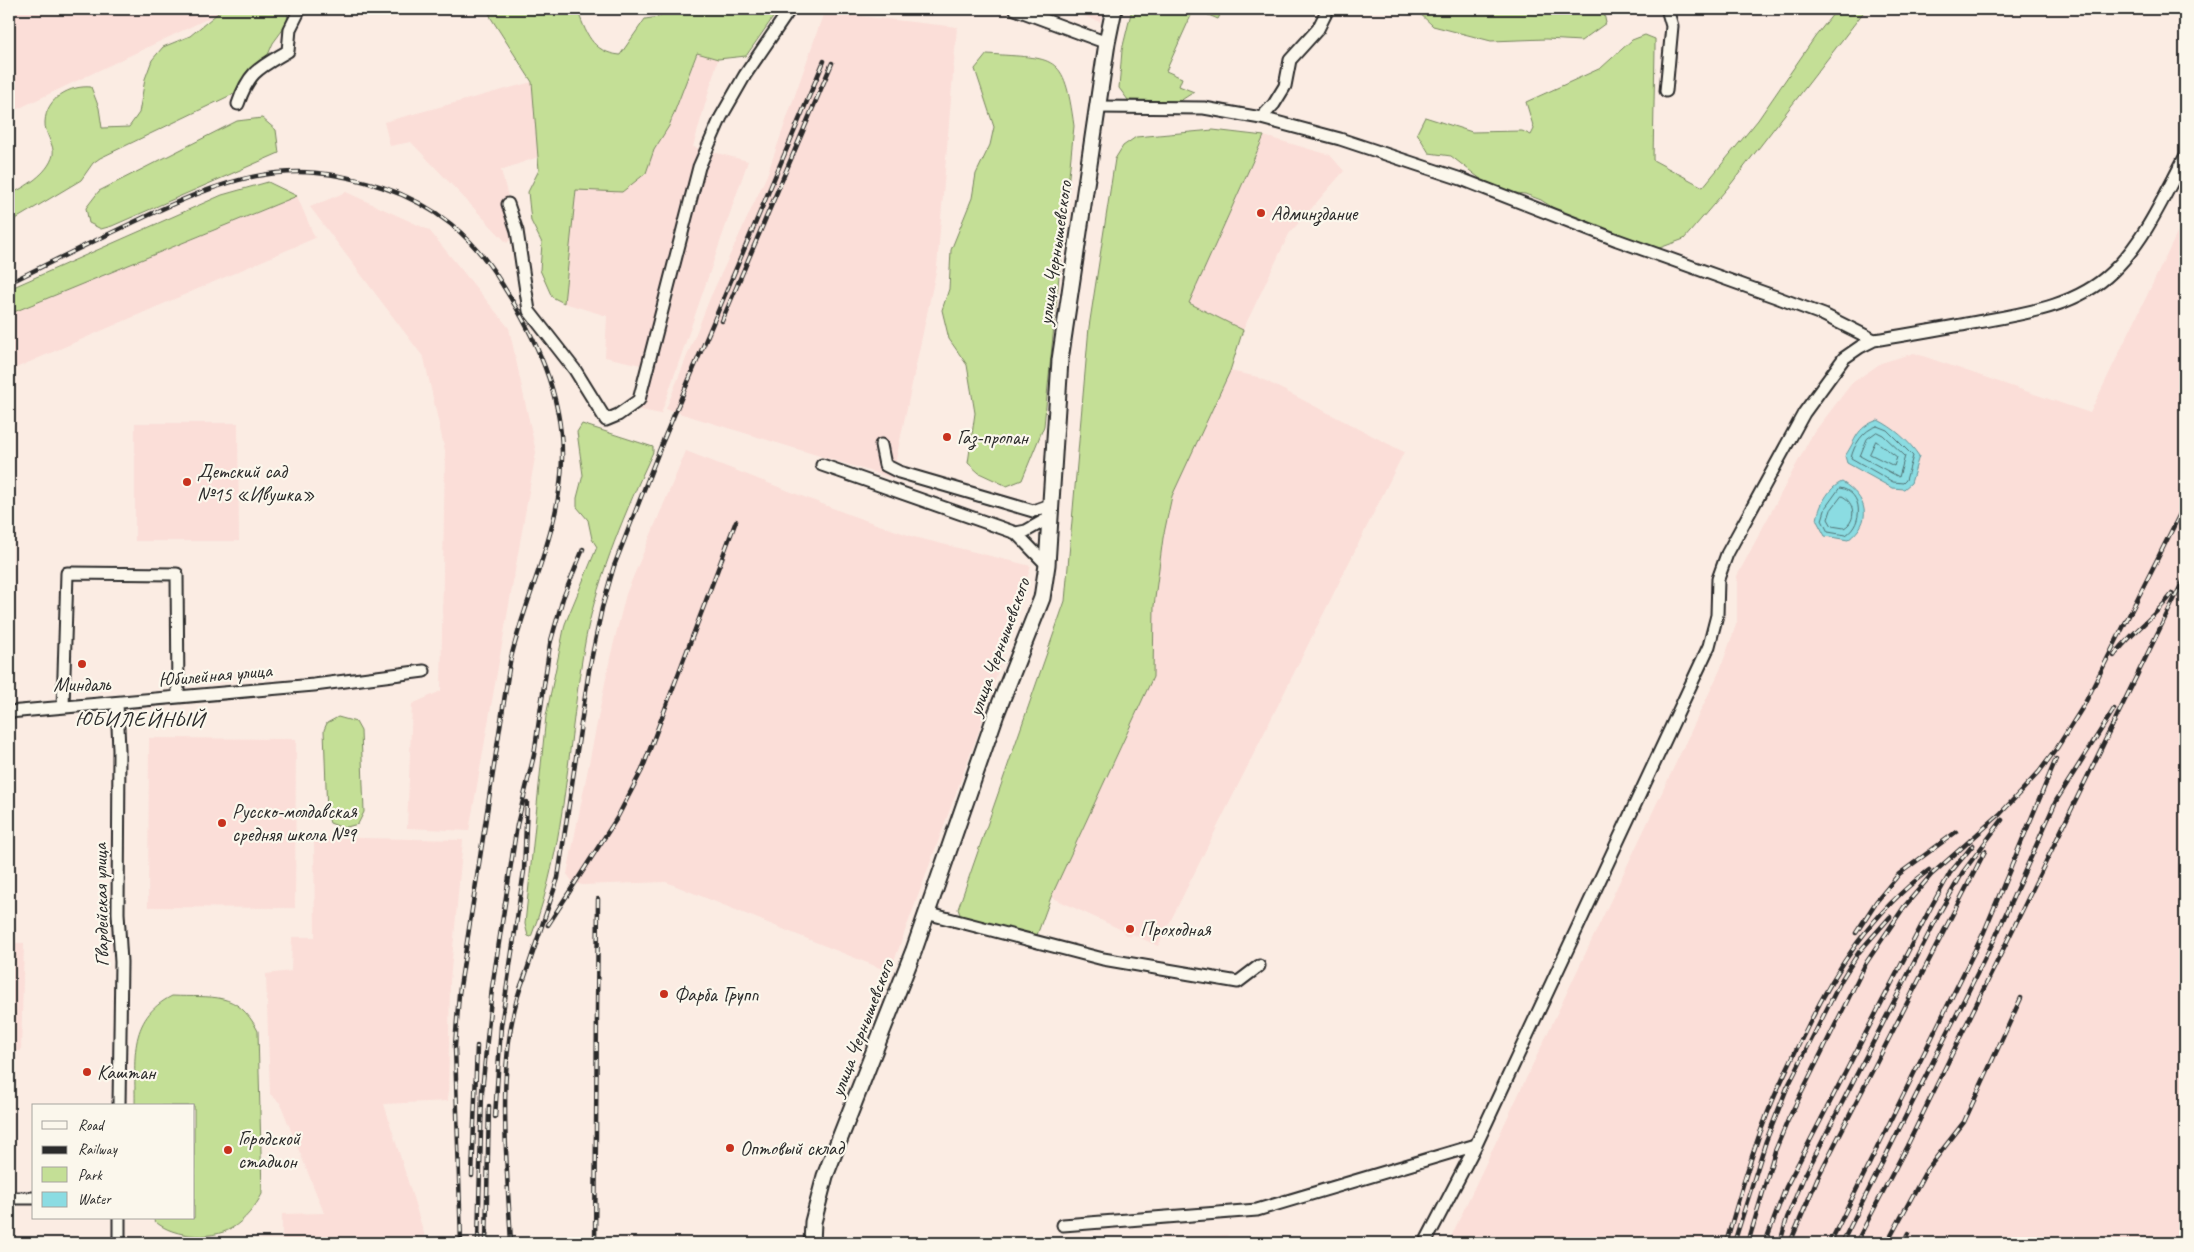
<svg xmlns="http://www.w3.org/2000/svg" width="2194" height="1252" viewBox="0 0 2194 1252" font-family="Caveat,sans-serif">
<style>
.built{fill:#fbded8}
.green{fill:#c4df96;stroke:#788560}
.water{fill:#8bdce2;stroke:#659599}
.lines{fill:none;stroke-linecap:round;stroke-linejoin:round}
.shore{stroke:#517274;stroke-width:1}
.minor-casing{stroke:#2b2b2b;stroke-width:15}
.major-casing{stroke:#2b2b2b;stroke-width:19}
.minor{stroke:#fbf7ec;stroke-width:11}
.major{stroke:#fbf7ec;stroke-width:15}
.rail-casing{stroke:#2b2b2b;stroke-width:4.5}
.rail{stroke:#fbf7ec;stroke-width:2.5;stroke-dasharray:8;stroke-linecap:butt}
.poi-dot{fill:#c8321e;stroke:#fbf7ec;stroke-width:2}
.labels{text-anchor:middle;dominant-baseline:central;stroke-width:4.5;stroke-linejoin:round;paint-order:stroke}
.poi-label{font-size:20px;fill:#2b2b2b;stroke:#fbf7ec;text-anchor:start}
.street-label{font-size:20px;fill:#2b2b2b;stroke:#fbf7ec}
.quarter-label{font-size:22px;letter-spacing:1px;fill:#2b2b2b;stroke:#fbf7ec}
</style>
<rect width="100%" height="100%" fill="#fbece3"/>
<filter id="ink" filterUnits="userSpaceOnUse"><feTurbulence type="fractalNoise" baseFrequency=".02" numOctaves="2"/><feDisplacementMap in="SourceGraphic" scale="10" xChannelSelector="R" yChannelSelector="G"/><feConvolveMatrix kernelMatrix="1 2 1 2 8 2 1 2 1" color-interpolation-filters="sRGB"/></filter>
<g filter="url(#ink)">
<path class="built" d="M9,9H228L9,113Z
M1065,9H1104L1100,22Z
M824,12L957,27L937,267L892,478L666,409L710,298L767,175Z
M698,52L718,59L693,147L748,161L661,414L636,409L641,365L605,357L607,316L564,303L576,189L622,191L646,173L654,150L669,126Z
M532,82L538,157L501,170L517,231L507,243L411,142L390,146L384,122Z
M1264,136L1330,155L1344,171L1289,234L1243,330L1189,303Z
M346,192L429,230L509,328L536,452L469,831L407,828L412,704L441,691L445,451L424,358L310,207Z
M297,196L315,238L9,371V314Z
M2185,217V1243H1448L1720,670L1737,622V576L1812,435L1852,383L1881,363L1914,353L2090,413Z
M1230,371L1258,377L1404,452L1158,946L1132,934L1131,937L1123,933L1124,931L1051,897L1153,677L1154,606L1163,538L1172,496Z
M135,423H238L239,541H135Z
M686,451L853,516L914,537L1031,566L980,728L890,972L666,882L582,885L572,881L567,874L610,658L626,594Z
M149,738L296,739L295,908L148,907Z
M314,837L463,840L450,981L448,1101L384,1104L427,1243H282V1214L324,1213L280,1103L270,1094L266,974L291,971L292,937H315Z
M9,943H24L21,1051H9Z
M1228,1235L1225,1243H1060Z"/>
<path class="green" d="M223,9H288L287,24L273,43L256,83L100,158L93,163L81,180L9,223V195C25,187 48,174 53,155C55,145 44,133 45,122C46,98 70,85 91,87L99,108L102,128L129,127L139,113L145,79L152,60L163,47L190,36Z
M488,9H577C586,32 591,52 620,55L645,19L659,17L665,9H779L746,56L718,59L697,53L669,126L654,150L646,173L622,192L576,190L564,303L552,297L540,270L542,243L531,221L528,192L539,170L532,82L491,18Z
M1132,9H1223L1218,19L1194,9L1166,71L1182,78L1179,86L1194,92L1180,101L1128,100L1119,88L1122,50Z
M1415,9H1603L1606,23L1581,41L1546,39L1491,41L1433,26Z
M1837,9H1866L1731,184L1684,239L1654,250L1575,222L1541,200L1525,194L1496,191L1451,156L1429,153L1417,133L1425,117L1472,132L1522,131L1531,135L1534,129L1526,102L1601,68L1632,40L1645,35L1655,39V48L1653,160L1703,187L1758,120L1815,37Z
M987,54C1056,59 1064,52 1074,126L1044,426L1022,480L1007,486L979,473L968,463L975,413L967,365L949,339L942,310L949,289L951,250L972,198L976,174L990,145L994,127L975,69Z
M262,118L276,130L279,153L112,226L101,229L89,223L86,208L99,191L237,121Z
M1213,130L1264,136L1189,303L1243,330L1230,371L1172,496L1163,538L1154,606L1153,677L1051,897L1037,935L961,917L958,909L1065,601L1089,327L1115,159L1123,146L1136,137Z
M268,182L297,196L9,314V289L222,195Z
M582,424L653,447V452C626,510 599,573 586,637C567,737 568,841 531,937L528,936L525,924L546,716L565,624L597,547L592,539L588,520L577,507V498L583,475L577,432Z
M338,717L356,722L361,731L364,812L358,824L343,828L330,823L327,814L324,730L327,723Z
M172,996C213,998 237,990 258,1031L262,1194C256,1206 244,1221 232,1228C211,1241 167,1237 152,1218H194V1106H135C136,1062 126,1019 172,996Z"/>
<path class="water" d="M1878,420C1894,428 1909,441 1919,456L1911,483L1904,489L1892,488L1847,463L1845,456C1857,439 1855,428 1878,420Z
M1842,482C1868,498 1873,521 1848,540L1825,536L1817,521C1818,507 1829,487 1842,482Z"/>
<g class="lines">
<path class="shore" d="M1877,426L1887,430L1913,456L1906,480L1903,483L1893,482L1851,458C1854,445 1863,430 1877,426Z
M1877,432L1883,435L1905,456L1899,477L1860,456L1867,439Z
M1876,441L1897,457L1894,466L1870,454Z
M1840,488C1864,492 1863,524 1846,535L1828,532L1822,520L1826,507Z
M1842,496C1855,502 1857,521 1844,528L1832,526L1828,519L1831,510Z"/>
<defs>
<path id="minor" d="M1015,9L1107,43
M1666,91L1672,26L1667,9
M238,104C249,71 259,68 288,51L290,29L300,9
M1098,107L1204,108L1261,118L1340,139L1461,179L1617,240L1776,297L1824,315L1874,340
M1261,118L1274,104L1285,86L1290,60L1318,29L1328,9
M508,204L517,231L529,311L575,370L606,420L618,415L639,400L699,167L721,117L745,75L790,9
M881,445L885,465L899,472L1033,511L1050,505
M822,465L1016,533L1047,565
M1016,533L1026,531L1049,518
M117,703L119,750L118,913L121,962L119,1106
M63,707L67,573L177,574L178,696
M9,712L314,685L424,671
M926,913L1103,959L1238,982L1259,966
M9,1198H34
M1063,1225L1257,1210L1476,1145
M119,1243V1218
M1425,1243L1476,1145L1709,646L1717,615L1718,579L1727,554L1804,413L1844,358L1860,347L1874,340C1907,335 1939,329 1972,323C2020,314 2075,308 2112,272C2145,241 2164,196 2185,157"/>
<path id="major" d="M812,1243L813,1222L825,1176L914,950L996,714L1042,598L1047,565L1060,360L1107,43L1114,9"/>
</defs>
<use href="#minor" class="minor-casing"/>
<use href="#major" class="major-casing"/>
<use href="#minor" class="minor"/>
<use href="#major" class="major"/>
<defs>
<path id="rail" d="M9,283C51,262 92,242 134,222C223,180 284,154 382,187C435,205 473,236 502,284C535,336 563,395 562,458C561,530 526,593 510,662L459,994L455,1046L461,1243
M722,321L832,63
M2114,656C2130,633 2155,617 2172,594
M548,925L617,818L642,770L736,521
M1856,933L1876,902L1899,874L1956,832
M524,979L558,878L589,670L602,608L614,566L663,441L824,61
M495,1117L501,1026L524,871L527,802
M472,1176L477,1046
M478,1243L482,1092L492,988L517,825L534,755L550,644L563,598L583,549
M486,1243L489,1106
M511,1243C507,1163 494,1047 526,973
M595,1243L598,899
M1726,1243C1738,1202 1749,1160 1765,1120C1776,1090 1790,1062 1804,1034C1835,970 1871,913 1929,870
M1734,1243L1766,1141L1787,1088L1842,979L1859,952L1890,917
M1748,1243L1775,1151L1788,1120L1866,963L1904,907L1931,875L2000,814L2039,772L2057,748L2084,705L2185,504
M1765,1243L1786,1187L1931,907L1950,873L1973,845
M1780,1243L1787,1218L1803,1179L1941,910L1963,872L2002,820
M1790,1243L1818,1177L1985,851
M1830,1243L1984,932L2056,759
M1842,1243L1995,938L2056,801L2114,709
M1856,1243L1907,1146L2185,577
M1887,1243L1926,1171L1964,1122L2021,998
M1903,1243L1908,1233"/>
</defs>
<use href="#rail" class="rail-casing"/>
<use href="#rail" class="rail"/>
</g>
</g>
<g class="poi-dot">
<circle cx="1261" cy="213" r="5"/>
<circle cx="947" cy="437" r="5"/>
<circle cx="187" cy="482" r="5"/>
<circle cx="82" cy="664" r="5"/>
<circle cx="222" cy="823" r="5"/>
<circle cx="1130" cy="929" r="5"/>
<circle cx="664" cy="994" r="5"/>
<circle cx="87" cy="1072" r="5"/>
<circle cx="730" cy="1148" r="5"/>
<circle cx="228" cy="1150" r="5"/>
</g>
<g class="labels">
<g class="poi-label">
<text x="1271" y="213">Админздание</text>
<text x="957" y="437">Газ-пропан</text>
<text x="197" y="471">Детский сад<tspan x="197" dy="23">№15 «Ивушка»</tspan></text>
<text x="82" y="684" text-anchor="middle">Миндаль</text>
<text x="232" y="811">Русско-молдавская<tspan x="232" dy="23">средняя школа №9</tspan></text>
<text x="1140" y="929">Проходная</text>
<text x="674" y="994">Фарба Групп</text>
<text x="97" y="1072">Каштан</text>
<text x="238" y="1138">Городской<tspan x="238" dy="23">стадион</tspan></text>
<text x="740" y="1148">Оптовый склад</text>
</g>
<g class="street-label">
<text transform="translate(1055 253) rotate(-82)">улица Чернышевского</text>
<text transform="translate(999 647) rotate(-70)">улица Чернышевского</text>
<text transform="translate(215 675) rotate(-5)">Юбилейная улица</text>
<text transform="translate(101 905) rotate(-91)">Гвардейская улица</text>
<text transform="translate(862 1028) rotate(-69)">улица Чернышевского</text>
</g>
<g class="quarter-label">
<text x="140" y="719">ЮБИЛЕЙНЫЙ</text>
</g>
</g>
<rect width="2194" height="1252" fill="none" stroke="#fbf7ec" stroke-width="30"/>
<rect x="15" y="15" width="2164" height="1222" fill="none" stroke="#2b2b2b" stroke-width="2" filter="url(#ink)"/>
<rect x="32" y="1104" width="162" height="115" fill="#fbf7ec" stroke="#a8a59f"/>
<rect x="42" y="1121" width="25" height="8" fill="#fbf7ec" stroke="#a8a59f"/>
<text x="78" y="1130" font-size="15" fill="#2b2b2b">Road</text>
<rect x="42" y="1146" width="25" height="8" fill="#2b2b2b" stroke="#a8a59f"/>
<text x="78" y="1154" font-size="15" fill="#2b2b2b">Railway</text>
<rect x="42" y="1167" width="25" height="15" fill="#c4df96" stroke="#a8a59f"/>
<text x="78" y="1180" font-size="15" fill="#2b2b2b">Park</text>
<rect x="42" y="1192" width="25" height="15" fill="#8bdce2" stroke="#a8a59f"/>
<text x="78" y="1204" font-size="15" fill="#2b2b2b">Water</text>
</svg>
